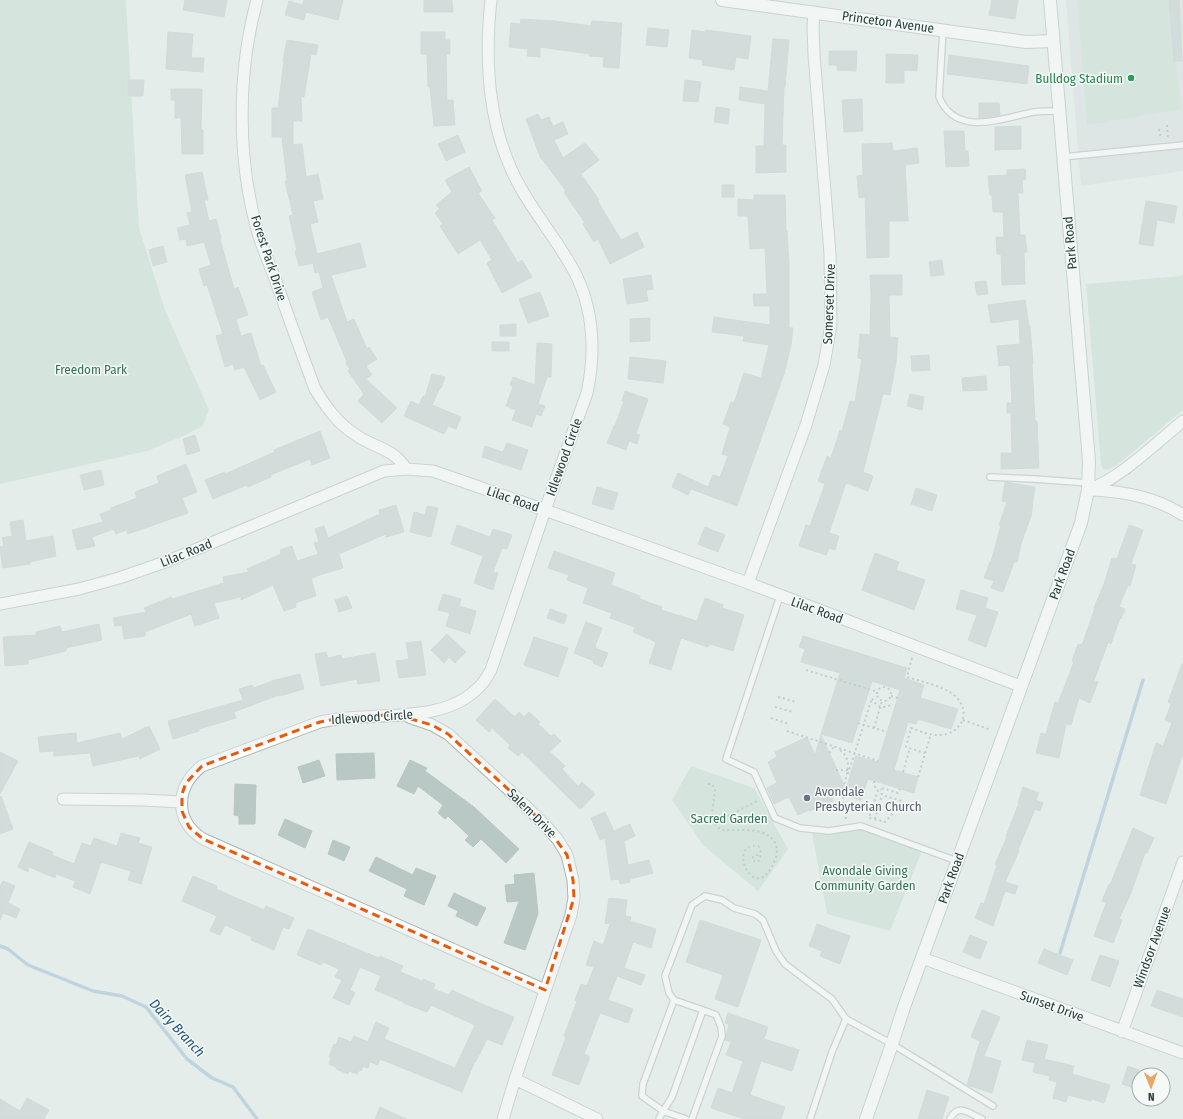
<svg xmlns="http://www.w3.org/2000/svg" width="1183" height="1119" viewBox="0 0 1183 1119" font-family="'Fira Sans Condensed',sans-serif">
<style>
.built{fill:#d3dddb}
.green{fill:#c0dcce}
.lines{fill:none;stroke-linecap:round;stroke-linejoin:round}
.stream{stroke:#91b6ce;stroke-width:3.5}
.building{fill:#bac8c5;stroke:#b8c6c4}
.service-casing{stroke:#a8b5b3;stroke-width:8}
.minor-casing{stroke:#a8b5b3;stroke-width:13}
.tertiary-casing{stroke:#a8b5b3;stroke-width:14}
.secondary-casing{stroke:#a1b5b3;stroke-width:14}
.path{stroke:#88aeab;stroke-width:2;stroke-dasharray:2 3;stroke-linecap:butt}
.service{stroke:#fff;stroke-width:5.5}
.minor{stroke:#fff;stroke-width:11}
.tertiary{stroke:#fff;stroke-width:12}
.secondary{stroke:#fff;stroke-width:12}
.marked{fill:none;stroke:#e8590c;stroke-width:3;stroke-dasharray:8 5;stroke-linejoin:round}
.leisure-dot{fill:#2e9e5b;stroke:#f5faf8;stroke-width:1.5}
.worship-dot{fill:#6b7280;stroke:#f5faf8;stroke-width:1.5}
.labels{text-anchor:middle;dominant-baseline:central;stroke-width:3;stroke-linejoin:round;paint-order:stroke}
.street-label{font-size:13px;fill:#253e3d;stroke:#f5faf8}
.leisure-label{font-size:13px;fill:#27864d;stroke:#f5faf8;text-anchor:end}
.park-label{font-size:13px;fill:#32725a;stroke:#f5faf8}
.worship-label{font-size:13px;fill:#5b616d;stroke:#f5faf8;text-anchor:start}
.water-label{font-size:14px;font-style:italic;fill:#235476;stroke:#f5faf8}
</style>
<rect width="100%" height="100%" fill="#e5edeb"/>
<path class="built" d="M1066,0H1183V171L1081,186Z"/>
<path class="green" d="M0,0H126L139,228L165,310L209,410L203,426L181,437L147,451L0,484Z
M1077,0H1169L1173,47H1175L1181,109L1087,125Z
M1183,274V410L1117,465L1107,470L1103,469L1101,465L1086,284L1180,276Z
M691,766L754,788L788,849L758,891L703,845L672,800Z
M860,829L922,851L890,931L827,914L812,833Z"/>
<g class="lines">
<path class="stream" d="M0,946L8,949L28,965L93,991L122,996L146,1007L187,1059L212,1078L233,1087L257,1119
M1060,953L1143,680"/>
</g>
<path class="building" d="M185,0H227L224,17L183,10Z
M304,0H343L338,20L306,12L304,20L285,15L289,1L302,5Z
M424,0H452L453,12H424Z
M992,0H1018L1015,19L989,15Z
M1169,0H1179L1182,61H1174Z
M521,19L555,21L591,26L592,21L622,23L619,68L603,67L604,57L589,56L590,54L540,47V57L527,56L528,49L509,47L511,23L520,24Z
M648,28L669,30L667,47L646,45Z
M692,30L706,32V30L751,36L748,59L736,57L734,70L702,65L703,60L689,58Z
M168,32L193,34L191,58H204L203,72L166,69Z
M421,32H445V40H450V54H446L447,100H453L455,125L434,126L430,87H428L427,54H421Z
M773,39L789,40L785,87H784L782,145H786V172L756,173V146H764L765,104L739,100L740,87L768,91Z
M287,40L318,45L316,55L311,54L304,97H301L302,121H293V145L302,144L306,177L318,174L323,199L313,201L318,222L310,224L317,254L360,243L366,267L331,275L347,322L354,319L367,349L369,347L377,359L366,366L372,375L366,379L397,408L382,423L358,401L364,394L348,371L350,369L346,363L347,362L328,317L321,320L312,292L323,288L319,272L315,273L313,263L299,266L295,251H297L289,216L293,215L285,181H287L282,137H272V108H278L284,61H283Z
M829,51H857L856,71L837,70V65H829Z
M886,54L918,55L917,71L904,70V83H886Z
M949,55L1029,66L1027,84L947,74Z
M128,80H144L143,96H128Z
M685,80L701,82L698,102L683,101Z
M171,89H202L201,130H203V154H182L181,118H175V100H171Z
M862,99L863,131L844,132L842,100Z
M979,103H999L1000,115L979,118Z
M716,107L730,109L728,124L714,122Z
M538,114L541,120L549,117L553,126L563,122L568,134L554,140L563,158L583,144H586L599,160L581,174L599,200H597L621,240L637,232L644,247L610,264L598,239L594,242L583,224L585,223L564,192L566,191L542,159H541L526,119Z
M1021,126V149L995,150V127Z
M944,131H964L965,151H968L969,166L946,167Z
M458,135L465,152L446,161L438,144Z
M892,143L893,151L917,148L919,163L905,165L908,221H889V257L867,258L865,197L859,198L857,176L863,175L862,144Z
M469,167L482,191L478,193L495,218L492,220L518,263L522,260L532,277L502,293L487,263L492,260L480,240L458,254L440,226L443,224L435,213L440,209L436,205L452,192L445,180Z
M1025,169L1026,179L1022,180L1023,193H1018L1020,235H1025L1027,252H1024L1025,284L1002,285L1001,254H997L996,237H1004L1003,212H993L992,195H990L988,176L1007,175V170Z
M202,172L208,200H204L209,221L216,219L221,238L220,239L234,289L238,287L248,315L236,319L241,336L251,333L261,366L263,365L276,392L260,400L244,367L235,370L233,364L225,367L216,336L223,334L207,285L204,286L199,269L211,265L204,242L187,246L186,239L180,240L177,228L190,225L187,213L192,212L185,175Z
M722,185H734V197H722Z
M754,195H785L786,231H787L789,264V328H793L791,345L784,374L737,506L691,489L688,495L672,487L678,473L708,487L713,475L720,477L728,456L722,454L730,427L723,424L731,402L734,403L744,373L761,378L769,345L743,341L744,336L712,332L714,317L770,325V306H754L753,294H767L765,248L750,249L748,216H738V199L754,200Z
M1146,201L1177,206L1174,223L1157,220L1153,246L1139,244Z
M163,246L167,262L153,266L149,250Z
M942,260L944,275L931,276L929,262Z
M651,275L653,289L646,290L648,301L627,304L623,279Z
M870,275H902V295H889L890,337L898,338L896,362L890,395L883,394L863,472L873,476L868,491L846,483L829,533L839,536L835,550L829,548L826,555L799,546L806,525L810,526L825,484L818,481L827,456L831,458L840,430L842,431L850,401L855,402L862,359L858,358L860,334L870,335L871,295Z
M986,281L988,294L977,295L975,282Z
M540,292L549,316L528,323L519,299Z
M1025,300L1029,326H1030L1033,364H1032L1035,421H1037L1039,468L1001,469V453H1012L1011,413H1007V403H1012L1010,365L999,366L997,346L1020,344L1019,319L991,323L988,305Z
M650,318V341L630,342V319Z
M516,324V336H500V325Z
M492,342H509V351H492Z
M537,343L552,344L551,377H547L538,404L545,406L541,416L536,414L532,427L512,420L516,410L506,406L513,387L510,385L513,377L535,385Z
M929,355L930,370L912,371L911,356Z
M630,357L666,361L663,383L628,379Z
M432,374L445,377L441,388H440L432,405L461,417L456,429L448,426L444,434L404,416L411,401L419,405L423,396L425,397Z
M986,376L987,390L963,391L962,378Z
M625,391L648,399L636,434L640,435L637,444L629,441L626,450L607,443L614,426H615L624,401H622Z
M910,394L924,397L922,410L907,406Z
M320,431L330,458L312,465L310,459L270,475L271,477L248,487L247,485L213,499L205,480L225,472V474L275,452L274,450Z
M195,435L200,451L187,455L183,439Z
M507,443L528,450L521,470L482,457L485,446L503,452Z
M186,464L197,492L182,498L188,513L128,534L126,530L116,534L114,529L92,537L95,546L77,550L72,530L103,522L100,514L111,510V508L137,498L135,492L159,483L157,476Z
M101,470L104,485L84,490L80,475Z
M1005,482L1035,487L1031,516L1021,544L1017,562H1014L1003,592L991,588L994,581L984,578L990,562H991L1001,525H999L1007,502L1002,501Z
M597,487L618,493L613,510L592,504Z
M916,488L937,495L932,511L911,504Z
M396,505L404,532L386,537V534L339,554L343,568L316,576V577L311,578L316,596L295,603L296,607L284,611L273,585L241,600V597L214,603L219,618L195,626L191,614L145,632V636L124,639L122,625L115,626L113,618L146,612L144,608L171,597L172,599L224,583L223,577L249,572L247,569L281,554L280,550L292,546L297,561L318,554L314,543L319,542L315,529L324,526L328,538L380,514L379,510Z
M427,506L438,508L431,537L410,532L414,512L425,515Z
M23,520L26,541L53,536L56,556L30,562V564L3,568L0,549V547L4,546L2,538L12,536L10,522Z
M457,525L490,537L493,529L512,535L507,549L502,548L493,572L498,573L493,590L474,583L483,556L451,544Z
M1129,525L1143,530L1131,564L1136,565L1130,586L1128,585L1119,607L1125,609L1121,619L1120,618L1111,644L1108,642L1094,681L1098,682L1090,703L1079,698L1071,725L1066,724L1059,758L1036,753L1041,733L1046,734L1055,702L1058,703L1074,662L1072,661L1078,644L1082,645L1095,608H1094L1104,584L1112,558L1117,559Z
M705,527L725,535L718,552L698,544Z
M554,551L615,573L611,585L640,596V599L662,607L661,610L697,621L705,598L723,605L722,608L744,615L733,651L710,644L708,647L681,638L671,670L649,663L656,642L633,632L635,627L610,618L612,613L583,603L588,588L567,580L569,575L548,568Z
M875,553L899,562L896,570L925,580L914,610L862,590Z
M961,590L988,598L985,608L998,612L986,647L968,640L977,615L956,609Z
M443,594L461,599L459,606L476,611L470,634L446,626L450,613L438,610Z
M347,596L352,608L339,612L335,600Z
M550,609L567,615L564,624L547,618Z
M586,622L602,628L595,646H596L595,648L608,653L602,667L593,663L594,661L574,653Z
M99,624L102,640L66,648V651L28,660V664L5,666L3,637L36,635V632L60,626L62,632Z
M447,634L466,652L455,663L449,657L444,663L431,650Z
M803,636L907,668L904,678L924,685L920,698L958,709L951,729L918,719L916,724L908,722L894,770L918,777L914,793L868,779L861,800L829,790L833,801L810,811L809,810L798,815L789,797L774,804L767,788L777,783L768,762L777,757L775,752L807,737L815,755L821,735L846,789L856,756L878,762L900,690L872,681L852,743L821,734L840,673L801,662L805,649L799,647Z
M534,637L568,648L558,677L524,665Z
M421,641L426,675L399,678L396,661L409,659L406,643Z
M326,652L328,658L341,655L342,659L375,653L380,681L358,684L357,679L321,686L315,654Z
M1182,664H1183V753L1166,804L1140,795L1156,743L1163,746L1172,723L1165,720L1171,704L1168,702Z
M300,674L304,689L280,696L279,695L234,712L236,718L199,729V731L173,739L168,721L243,700L239,689L252,685L254,688L275,680Z
M495,699L515,717L519,712L524,717L529,712L540,722L538,724L551,736L554,734L561,741L550,752L565,766L562,769L578,786L582,782L595,794L582,808H579L522,752L518,756L508,748L510,745L492,728L489,732L476,720Z
M149,726L160,749L140,759L139,756L93,766L90,753L54,756V751L40,752L38,737L76,733L77,743L120,733L122,739Z
M0,752L18,761L0,794Z
M374,753L375,778L337,780L336,754Z
M319,760L325,776L303,783L298,767Z
M410,760L427,768L425,771L474,807L519,849L506,863L481,839L473,847L465,840L469,836L448,816L445,819L438,813L443,805L418,786L414,794L397,786Z
M235,784L256,785L255,824H239V816L234,815Z
M1023,787L1039,793L1036,800L1043,803L1040,811L1035,809L1018,850L1019,851L1005,882L1018,886L1015,894L1005,891L993,926L975,918L981,903L984,904L997,865L995,864L1007,837L1006,836L1019,803H1018Z
M1,796L13,829L0,834V797Z
M605,812L614,831L630,824L635,836L624,841L628,865L649,860L653,873L630,879V882L620,884L619,879L611,880L605,838L600,840L591,818Z
M285,819L312,831L305,848L278,835Z
M1133,828L1154,838L1147,853H1145L1131,893L1119,919L1122,920L1113,943L1094,936L1106,903L1102,901L1109,884L1110,885Z
M121,833L140,838L138,843L152,847L141,884L128,880L131,871L101,862L90,894L73,887L75,881L56,874L55,878L29,867L28,872L18,867L29,842L53,852L52,855L74,864L82,843L91,846L94,838L117,846Z
M333,840L350,847L344,861L328,854Z
M376,857L413,875L416,868L436,876L424,905L404,896L407,889L369,871Z
M534,873L538,914L525,950L504,943L519,901L507,902L505,885L515,884L514,875Z
M193,876L217,886L216,889L264,910L266,906L294,918L289,929L283,927L274,950L251,940L252,937L225,925L220,935L210,931L217,916L182,901Z
M3,881L15,886L8,903L20,909L16,918L3,913L0,920V886Z
M454,893L486,908L477,926L456,916L458,911L448,906Z
M609,898L627,900L625,916L631,917L630,921L656,929L651,948L633,942L624,968L645,975L641,985L617,976L608,1000L633,1009L628,1023L600,1013L584,1054L590,1057L579,1085L552,1075L566,1037L564,1036L577,1001L575,1000L581,984L587,986L594,967L586,965L594,941L603,945L610,924L605,923Z
M700,920L761,940L738,1007L715,999L723,975L686,962Z
M817,924L850,936L840,964L820,956L822,951L809,946Z
M308,929L379,958L380,956L403,966L400,972L422,981L423,979L435,984L433,989L449,995L452,990L475,1001L514,1017L502,1045L487,1039L476,1061H475L462,1092L380,1059L378,1065L370,1062L368,1068L363,1066L361,1071L360,1070L357,1074L349,1071L348,1074L336,1069L337,1068L329,1064L331,1058L329,1057L334,1044L336,1045L339,1037L351,1042L354,1036L368,1042L376,1022L389,1028L384,1039L455,1068L475,1025L431,1005L427,1012L403,1003L404,1002L375,990L381,976L360,967L350,990L355,993L349,1005L333,998L342,980L335,977L339,969L323,962L321,965L297,955Z
M970,935L987,942L980,959L963,952Z
M1044,949L1073,960L1067,975L1038,963Z
M1100,955L1119,961L1110,987L1091,980Z
M1157,990L1183,999V1017L1151,1006Z
M982,1010L1000,1017L984,1056L1001,1061L992,1093L967,1085L980,1041L971,1037Z
M728,1013L768,1027L764,1039L799,1050L792,1071L761,1061L750,1095L785,1107L781,1119H744L711,1108L718,1088L732,1093L743,1061L726,1055L731,1042L725,1040L729,1024L725,1023Z
M1027,1040L1048,1045L1044,1059L1074,1066L1072,1074L1110,1085L1104,1103L1092,1099L1091,1101L1068,1095L1066,1102L1053,1098L1057,1082L1049,1080L1050,1076L1033,1072L1035,1063L1022,1060Z
M1128,1066L1139,1070V1090L1122,1084Z
M927,1090L949,1097L942,1119H918Z
M27,1098L49,1110L44,1119H0V1099L20,1111Z
M380,1107L406,1119H375Z"/>
<g class="lines">
<defs>
<path id="service" d="M943,30L939,97C956,138 1002,118 1034,112C1042,111 1051,111 1059,111
M1063,157L1183,145
M990,477L1034,479L1089,483
M780,596L726,759L754,772L775,818L800,828L829,831L861,826L957,861
M674,1000L669,993L665,976L692,905L705,896L722,900L734,908L755,914L763,920L776,951L785,964L810,983L832,999L846,1019L832,1052L810,1119
M846,1019L892,1044L993,1106
M659,1119L663,1111L672,1097L703,1010L674,1000L643,1084L642,1096L663,1111L686,1119
M692,1119L722,1036L721,1027L716,1015L703,1010
M950,1119C958,1102 970,1114 982,1119"/>
<path id="minor" d="M257,0C237,73 237,160 258,233C263,250 271,267 277,284C289,319 302,354 315,389C326,407 338,424 356,435C374,448 394,448 406,469
M491,0C485,55 487,112 509,164C523,199 548,227 567,259C593,299 597,347 587,393L545,510L491,670C488,675 485,681 481,685C442,728 371,709 320,722L202,766C176,786 173,820 203,839L545,990
M1088,490C1121,478 1156,443 1183,421
M1091,490C1122,491 1157,498 1183,515
M748,583L806,425L824,365L831,325L830,254L814,55L813,26L814,12
M0,604L79,589L119,578L168,561L384,471L406,469L433,471L545,510L748,583L1020,686
M409,717L432,725L448,734L509,790L546,826L558,840L567,855L573,880L574,898L571,915L515,1079L503,1119
M63,799L143,800L181,802
M922,958L1183,1053
M1122,1032L1183,862
M515,1079L597,1119"/>
<path id="tertiary" d="M722,0L1026,42L1053,41"/>
<path id="secondary" d="M866,1119L892,1044L904,1007L1081,523L1088,490L1089,461L1050,0"/>
</defs>
<use href="#service" class="service-casing"/>
<use href="#minor" class="minor-casing"/>
<use href="#tertiary" class="tertiary-casing"/>
<use href="#secondary" class="secondary-casing"/>
<path class="path" d="M1167,125L1168,138
M1159,129L1161,139
M912,658L907,677C922,682 942,685 955,696C972,711 962,734 940,735C930,736 920,731 911,728L906,747L925,753
M806,670L878,692
M877 694a7 7 0 1 1 14 0a7 7 0 1 1-14 0Z
M891,696L898,698
M778,697L796,702
M775,707L793,712
M771,718L789,724
M963,720L991,730
M858,723L887,732
M874,728L882,701
M787,731L878,761
M840,750C856,763 843,778 843,794C843,802 845,811 846,819
M829,753L834,747
M836,770H848
M903,772L910,748
M848,774L872,698C876,707 883,710 892,704
M918,777L931,734
M874,781L875,787L878,790
M708,784H712L715,790L712,813L717,827L722,830C735,831 750,828 763,833C775,838 780,847 775,860C755,910 725,841 758,846C762,850 761,857 758,862L753,861V857L760,854
M882,788L898,793L900,789
M878,790L869,818L885,822L903,802L902,801L882,795
M875,819L882,795L881,789
M715,823L757,801"/>
<use href="#service" class="service"/>
<use href="#minor" class="minor"/>
<use href="#tertiary" class="tertiary"/>
<use href="#secondary" class="secondary"/>
</g>
<path d="M0 0H1183V1119H0ZM397,715L432,725L448,734L509,790L546,826L567,855L573,880L574,898L545,990L203,839L189,827L182,811V794L186,783L202,766L320,722L350,716Z" fill="#e5edeb" fill-opacity=".55" fill-rule="evenodd"/>
<path class="marked" d="M397,715L432,725L448,734L509,790L546,826L567,855L573,880L574,898L545,990L203,839L189,827L182,811V794L186,783L202,766L320,722L350,716Z"/>
<circle class="leisure-dot" cx="1131" cy="78" r="4"/>
<circle class="worship-dot" cx="807" cy="798" r="4"/>
<g class="labels">
<g class="street-label">
<text transform="translate(888 22) rotate(8)">Princeton Avenue</text>
<text transform="translate(1070 243) rotate(-95)">Park Road</text>
<text transform="translate(269 258) rotate(72)">Forest Park Drive</text>
<text transform="translate(829 304) rotate(-88)">Somerset Drive</text>
<text transform="translate(564 457) rotate(-70)">Idlewood Circle</text>
<text transform="translate(513 499) rotate(19)">Lilac Road</text>
<text transform="translate(186 553) rotate(-22)">Lilac Road</text>
<text transform="translate(1062 574) rotate(-70)">Park Road</text>
<text transform="translate(817 610) rotate(20)">Lilac Road</text>
<text transform="translate(372 717) rotate(-4)">Idlewood Circle</text>
<text transform="translate(532 813) rotate(45)">Salem Drive</text>
<text transform="translate(951 878) rotate(-70)">Park Road</text>
<text transform="translate(1152 947) rotate(-70)">Windsor Avenue</text>
<text transform="translate(1052 1006) rotate(20)">Sunset Drive</text>
</g>
<g class="leisure-label">
<text x="1123" y="78">Bulldog Stadium</text>
</g>
<g class="park-label">
<text x="91" y="369">Freedom Park</text>
<text x="729" y="818">Sacred Garden</text>
<text x="865" y="870">Avondale Giving<tspan x="865" dy="15">Community Garden</tspan></text>
</g>
<g class="worship-label">
<text x="815" y="791">Avondale<tspan x="815" dy="15">Presbyterian Church</tspan></text>
</g>
<g class="water-label">
<text transform="translate(177 1028) rotate(47)">Dairy Branch</text>
</g>
</g>
<g transform="translate(1151 1087) rotate(179)"><circle r="19" fill="#f5faf8" stroke="#a2afad"/>
<path d="M0-3L7 15L0 10L-7 15Z" fill="#e8a668"/>
<text y="-6" font-size="11" font-weight="bold" text-anchor="middle" fill="#253e3d">N</text>
</g>
</svg>
